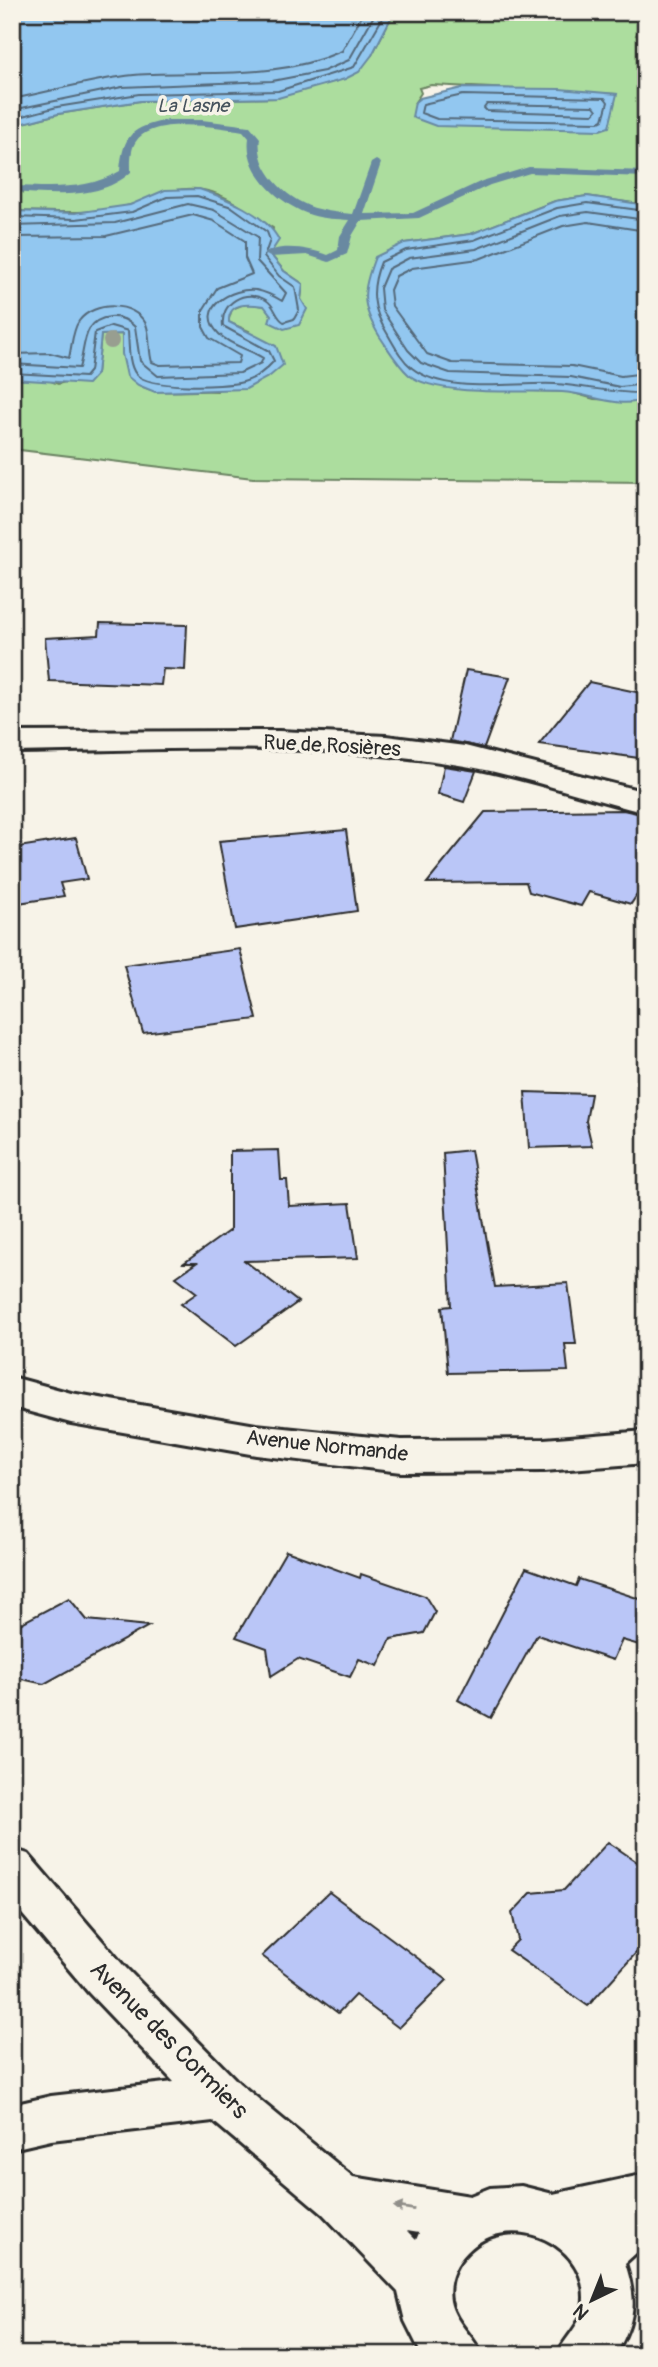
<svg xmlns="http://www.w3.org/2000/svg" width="658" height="2367" viewBox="0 0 658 2367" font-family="Pangolin,sans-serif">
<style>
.green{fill:#acdd9e;stroke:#6c8464;stroke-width:2;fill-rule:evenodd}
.water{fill:#92c7f0;stroke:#6989a1;stroke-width:2}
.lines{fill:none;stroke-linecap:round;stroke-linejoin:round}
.shore{stroke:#54697a;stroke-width:2}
.stream{fill:#6989a1;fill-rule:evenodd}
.building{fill:#bac6f7;stroke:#2b2b2b;stroke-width:2}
.minor-casing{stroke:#2b2b2b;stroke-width:6}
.tertiary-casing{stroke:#2b2b2b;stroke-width:6}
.minor{fill:#f7f3e8;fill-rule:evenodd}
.tertiary{fill:#f7f3e8;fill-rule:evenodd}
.tree{fill:#989e90}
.oneway{fill:#918f8a}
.labels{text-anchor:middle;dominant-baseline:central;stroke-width:7;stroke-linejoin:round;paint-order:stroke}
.far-water-label{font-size:19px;font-style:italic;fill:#45525c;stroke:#f7f3e8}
.street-label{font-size:21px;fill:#2b2b2b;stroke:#f7f3e8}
.near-street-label{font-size:24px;fill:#2b2b2b;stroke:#f7f3e8}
</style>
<rect width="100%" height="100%" fill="#f7f3e8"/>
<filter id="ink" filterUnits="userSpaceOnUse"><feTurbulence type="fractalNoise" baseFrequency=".0143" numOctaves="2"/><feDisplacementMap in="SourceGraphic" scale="14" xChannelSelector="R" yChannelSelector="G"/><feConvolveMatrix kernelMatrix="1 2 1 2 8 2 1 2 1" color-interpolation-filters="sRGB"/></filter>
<g filter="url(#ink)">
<path class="green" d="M394,12H646V24L643,23L636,35L646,40V205L587,196L555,201L471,234L404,243L486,390L570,392L594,399L640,401L646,399V482L253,478L12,449V379L48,380L58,384L97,374L101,335L122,334C120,407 163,389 217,391L249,331L228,322L232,309L247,303L265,306L271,315L301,299L303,284L284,271L270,254L273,228C248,213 227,192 197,189C171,187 154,198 130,205C92,216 51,211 12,211V126L58,114L140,101L278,98L372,55ZM431,85L617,94L415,102L421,93L419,88Z"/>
<path class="water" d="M12,12H394L372,55L359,72L345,79L278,98L140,101L58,114L12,126Z
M462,88L560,89L617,94L609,127L600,130L436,126L412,117L415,102L420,98Z
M199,189C226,198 265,213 279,240L270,254L284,271L303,284L301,299L307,309L299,325L284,329L269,322L271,315L264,306C250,304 228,301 229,322L276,346L283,365L270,376L246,389L155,392L138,385L127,376L122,354V334L101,335L97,374L88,384L12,379V211L75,213L130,205L165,190Z
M587,196L646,205V399C618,410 589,393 562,392C526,390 436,397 409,375C397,364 389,350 380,337C360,305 362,291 375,257L404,243L471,234L555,201Z"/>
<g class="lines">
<path class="shore" d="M463,95L605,98L608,102L603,120L599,122L437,119L421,113L423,104Z
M12,99C53,91 93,79 134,75C206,70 274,81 342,51L364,12
M487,104L594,106L597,110L593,114L487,111L484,108Z
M12,110L122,87L272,81L324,71L349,60L376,12
M12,119L57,107L139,94L278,91L354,67L386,12
M646,211L587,203L557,208L474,240L406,250L381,262C370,289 372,309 387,333C394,345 401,359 412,368C446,395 514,382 555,384C586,386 615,394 646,393
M12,217L76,219L132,212L167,197L197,196L232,207L267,232L270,240L264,257L279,276L295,287L299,310L294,319L284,322C275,317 276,306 266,300C245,288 220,303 223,326L269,351L274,361C266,370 254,379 243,382C223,387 148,389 136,374C128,365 129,343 128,331L111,326L95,332L90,371L85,377L12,373
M646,220L588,212L560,216L476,249L409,258L388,269L380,288L382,310L408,350L421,363L450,373L571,377L620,387L646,384
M12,226L115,223L188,204L214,210L258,237L257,261L286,293L282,301C274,296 266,292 256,290C233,287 193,308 219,334C231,346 249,349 263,358L261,363L240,373L158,376L140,361L135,327C128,320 121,316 110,317C81,320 86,347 79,368L12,364
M646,231L588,222L563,226L479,259L412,268L396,276L390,290L392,306L427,354L452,363L572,366L621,376L646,373
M12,237L106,236L193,215L214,221L245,241V258L252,274L217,288L203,310V327L209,338L240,356L238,363L160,365L152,362C148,350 151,336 146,324C134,301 94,301 79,321C72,331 72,346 69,358L50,353L12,354"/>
<path class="stream" d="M168,120H202L250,126L260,138C255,170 289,202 319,209C330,212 342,213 353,214L371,163L376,160L381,163L364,214L413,213L482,181L529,167L646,171V177L530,173L490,185L419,218L361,221L352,236L347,254L329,262L307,255L270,257L264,254C280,243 311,249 328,255L338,250L340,236L350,220C337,219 323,219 311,215C281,205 244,173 249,138L243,131C216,127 156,117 137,140C130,148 131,162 131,172C100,201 50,194 12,192V186C50,187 86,191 120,171C123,134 132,127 168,120Z"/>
</g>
<path class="building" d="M100,623L187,625L185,670L163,669L161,685L49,681L45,638L99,635Z
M466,670L510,677L484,748L450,741Z
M589,682L646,694V759L539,744Z
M444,766L476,771L464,802L438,794Z
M623,810L646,815V881L631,904L589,892L581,906L529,892L526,882L427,883L485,812Z
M346,830L357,911L235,929L219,841Z
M76,838L87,879L60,883L64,896L12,904V848Z
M240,949L257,1019L143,1033L124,965Z
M525,1092L591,1094L586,1121L592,1146L529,1148Z
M279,1150L281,1180H287L289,1206L350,1203L358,1258L245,1261L298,1302L236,1346L181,1304L197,1293L176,1277L196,1263H184L230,1230V1151Z
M471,1150L495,1287L568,1283L576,1344H565L568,1371L448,1373L442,1307L451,1306L443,1153Z
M286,1551L360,1578L361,1574L425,1596L435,1612L424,1633L391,1639L378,1666L359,1659L350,1677L298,1659L271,1676L267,1648L236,1637Z
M526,1568L576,1586L579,1579L646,1601V1647L622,1640L613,1660L537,1635L491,1718L458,1700Z
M69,1598L87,1620L149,1626L44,1684L12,1677V1628Z
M608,1842L646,1868V1942L588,2006L508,1950L518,1940L512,1913L531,1893L564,1890Z
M329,1892L447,1980L399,2028L355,1995L338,2013L262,1956Z"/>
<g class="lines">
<defs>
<path id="minor" d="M12,1377L71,1393L256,1425L401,1440L544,1439L646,1431V1463L544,1471L401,1472L256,1455L71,1423L12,1407Z
M12,1849L28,1854L123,1965L239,2083L353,2177L470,2196L490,2188L521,2186L553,2194L646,2174V2244L625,2263C637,2302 636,2319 615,2355H557C564,2339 580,2326 583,2309C594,2245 511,2207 467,2252C454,2265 447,2282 450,2301C454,2322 473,2335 482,2355H422L405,2321L398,2292L323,2214L213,2121L51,2140L12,2149V2105L51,2096L174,2082L89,1993L12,1902ZM407,2231L419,2233L416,2240Z"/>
<path id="tertiary" d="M279,731L386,736L465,746L646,792V813C585,798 527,777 465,766C317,740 162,750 12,752V732Z"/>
</defs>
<use href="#minor" class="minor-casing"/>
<use href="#tertiary" class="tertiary-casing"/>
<use href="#minor" class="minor"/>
<use href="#tertiary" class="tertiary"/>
</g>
<circle class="tree" cx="111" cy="341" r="8"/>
<defs><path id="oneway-solid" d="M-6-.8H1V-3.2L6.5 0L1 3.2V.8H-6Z" transform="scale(1.75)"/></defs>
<use class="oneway" href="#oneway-solid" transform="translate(404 2208) rotate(-171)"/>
</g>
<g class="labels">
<g class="far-water-label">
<text x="193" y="106">La Lasne</text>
</g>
<g class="street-label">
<text transform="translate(332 746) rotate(3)">Rue de Rosières</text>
<text transform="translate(327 1446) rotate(6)">Avenue Normande</text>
</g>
<g class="near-street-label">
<text transform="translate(169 2040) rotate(45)">Avenue des Cormiers</text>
</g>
</g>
<rect width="658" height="2367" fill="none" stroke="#f7f3e8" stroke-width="42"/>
<rect x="21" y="21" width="616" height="2325" fill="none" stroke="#2b2b2b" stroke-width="2.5" filter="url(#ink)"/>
<g transform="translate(592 2300) rotate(223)" stroke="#f7f3e8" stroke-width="5" paint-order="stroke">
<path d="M0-5L12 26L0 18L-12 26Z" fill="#2b2b2b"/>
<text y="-10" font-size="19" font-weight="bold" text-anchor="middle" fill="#2b2b2b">N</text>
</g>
</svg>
